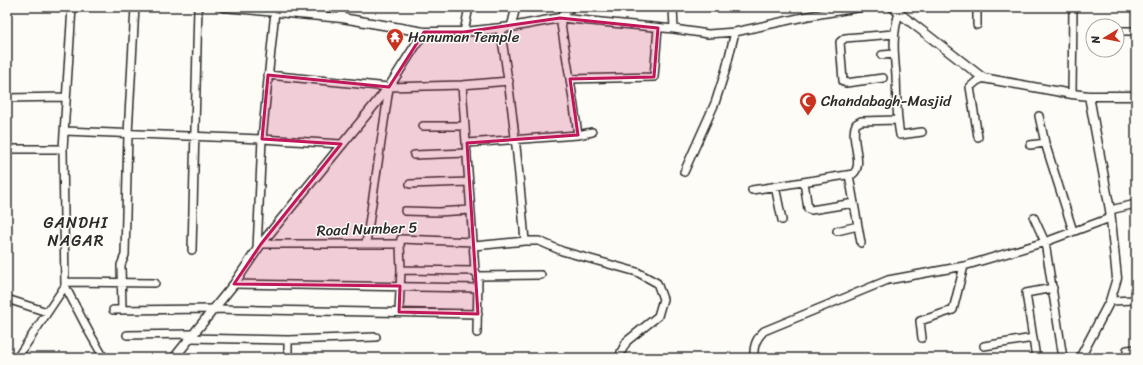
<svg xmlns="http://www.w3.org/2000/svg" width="1143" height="365" viewBox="0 0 1143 365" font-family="Sriracha,sans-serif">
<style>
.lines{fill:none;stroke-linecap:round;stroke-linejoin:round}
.minor-casing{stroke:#2b2b2b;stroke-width:10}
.tertiary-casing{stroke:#2b2b2b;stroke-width:11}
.minor{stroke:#fdfcf7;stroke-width:7}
.tertiary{stroke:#fdfcf7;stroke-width:8}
.marked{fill:#c2185b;fill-opacity:0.2;stroke:#c2185b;stroke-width:3;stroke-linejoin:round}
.labels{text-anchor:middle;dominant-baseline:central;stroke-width:3;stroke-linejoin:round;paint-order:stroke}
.poi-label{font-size:15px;fill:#2b2b2b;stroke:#fdfcf7;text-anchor:start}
.street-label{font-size:15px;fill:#2b2b2b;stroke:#fdfcf7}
.neighbourhood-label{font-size:16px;letter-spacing:1px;fill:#2b2b2b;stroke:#fdfcf7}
</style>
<rect width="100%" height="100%" fill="#fdfcf7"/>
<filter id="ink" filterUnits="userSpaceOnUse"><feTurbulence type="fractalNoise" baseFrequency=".025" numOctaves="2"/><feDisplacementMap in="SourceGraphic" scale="8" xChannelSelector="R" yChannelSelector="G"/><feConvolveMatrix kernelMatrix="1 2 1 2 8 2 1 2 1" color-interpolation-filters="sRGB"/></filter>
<g filter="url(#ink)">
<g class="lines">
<defs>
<path id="minor" d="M673,7L674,29
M899,13C892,35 894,53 896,75C897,95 896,115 900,135L922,132
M342,18V7
M977,25V7
M511,27L516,7
M1117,31H1136
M464,32L469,7
M882,55L894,54
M268,75L389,87L462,85L509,81
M883,78L846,83L843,81L840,42L845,38L894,34
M570,79L654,77L658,28
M462,85L475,271L478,276L477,333
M1072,94L1073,7
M7,98L66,97
M1039,116L1045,143L1073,231
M423,126H465
M65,131L262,139L341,144
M578,135L570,79L560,18L674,29L708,34L735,32L808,16L863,7
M978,137L970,87L977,81L983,78
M467,143L578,135L592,132
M1030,145L1045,143
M7,149H63L72,7
M414,155L467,153
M684,172L715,103L726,69L735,32
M849,175L861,243
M804,182L808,209L811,210L854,203
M410,184L469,182
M775,186L782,220
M752,190L853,174C865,164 849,138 856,124L861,121L897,120
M1110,210L1136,204
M405,211L438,212L470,210
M1034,218L1045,242L1063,358
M837,231L858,226
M525,241H539L562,251L637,272L657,283L663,299L658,316L627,341L621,352L620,358
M261,244H400L401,239L473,242
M366,244L389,88
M474,246L525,241C519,169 512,98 500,28
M257,249L262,139L275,11
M192,250L198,7
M401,270L475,271
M478,276L541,275
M65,282L155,283
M234,284L478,288
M65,286L89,332L104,358
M7,299L47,312
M1110,301L1136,300
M113,310L215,309L478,314
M122,310L121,265L125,255L128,134L135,7
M399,312L401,270L400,244
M127,335L193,334
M190,338L288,340L376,337
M922,338L920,321L953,310L964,266
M984,346L1033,338
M17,358L65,286L63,149
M288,358V340
M754,358C753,346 756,339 764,331L888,280L964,266L1045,242L1110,218
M1036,358L1026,293L1053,288
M1127,358V350L1136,349"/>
<path id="tertiary" d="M223,7L342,18L424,32H464L511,27L560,18L570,7
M893,7L899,13L983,78L1072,94L1089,96H1136
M174,358L234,284L261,244L389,87L424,32
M1080,358L1110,301L1117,278L1110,210L1089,96"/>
</defs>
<use href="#minor" class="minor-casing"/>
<use href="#tertiary" class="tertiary-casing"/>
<use href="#minor" class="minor"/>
<use href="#tertiary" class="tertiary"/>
</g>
</g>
<path class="marked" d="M560,18L658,28L654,77L570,79L578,135L467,143L478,314L399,312L400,286L234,284L261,244L341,144L262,139L268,75L389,87L424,32H464Z"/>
<defs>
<symbol id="temple-pin" viewBox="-11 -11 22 30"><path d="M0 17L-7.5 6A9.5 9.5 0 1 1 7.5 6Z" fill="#c8321e" stroke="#fdfcf7"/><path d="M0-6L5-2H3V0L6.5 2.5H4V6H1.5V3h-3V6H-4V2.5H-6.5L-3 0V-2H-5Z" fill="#fff"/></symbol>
<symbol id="mosque-pin" viewBox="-11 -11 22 30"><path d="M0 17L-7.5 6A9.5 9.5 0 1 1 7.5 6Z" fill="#c8321e" stroke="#fdfcf7"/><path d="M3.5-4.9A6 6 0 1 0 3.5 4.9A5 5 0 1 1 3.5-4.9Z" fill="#fff"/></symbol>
</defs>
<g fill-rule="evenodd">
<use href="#temple-pin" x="385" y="27" width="20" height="27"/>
<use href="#mosque-pin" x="798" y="91" width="20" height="27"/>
</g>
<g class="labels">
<g class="poi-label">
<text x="408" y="37">Hanuman Temple</text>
<text x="821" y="101">Chandabagh-Masjid</text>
</g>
<g class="street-label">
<text transform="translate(367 229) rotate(-2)">Road Number 5</text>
</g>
<g class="neighbourhood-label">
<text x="76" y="222">GANDHI<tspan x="76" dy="18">NAGAR</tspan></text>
</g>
</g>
<rect width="1143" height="365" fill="none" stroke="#fdfcf7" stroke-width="24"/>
<rect x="12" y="12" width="1119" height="341" fill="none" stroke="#2b2b2b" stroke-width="1.5" filter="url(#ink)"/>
<g transform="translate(1105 38) rotate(260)"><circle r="19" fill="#fdfcf7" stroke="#a9a8a5"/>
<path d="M0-3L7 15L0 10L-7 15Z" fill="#c8321e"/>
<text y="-6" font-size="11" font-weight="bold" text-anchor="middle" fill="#2b2b2b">N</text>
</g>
</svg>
